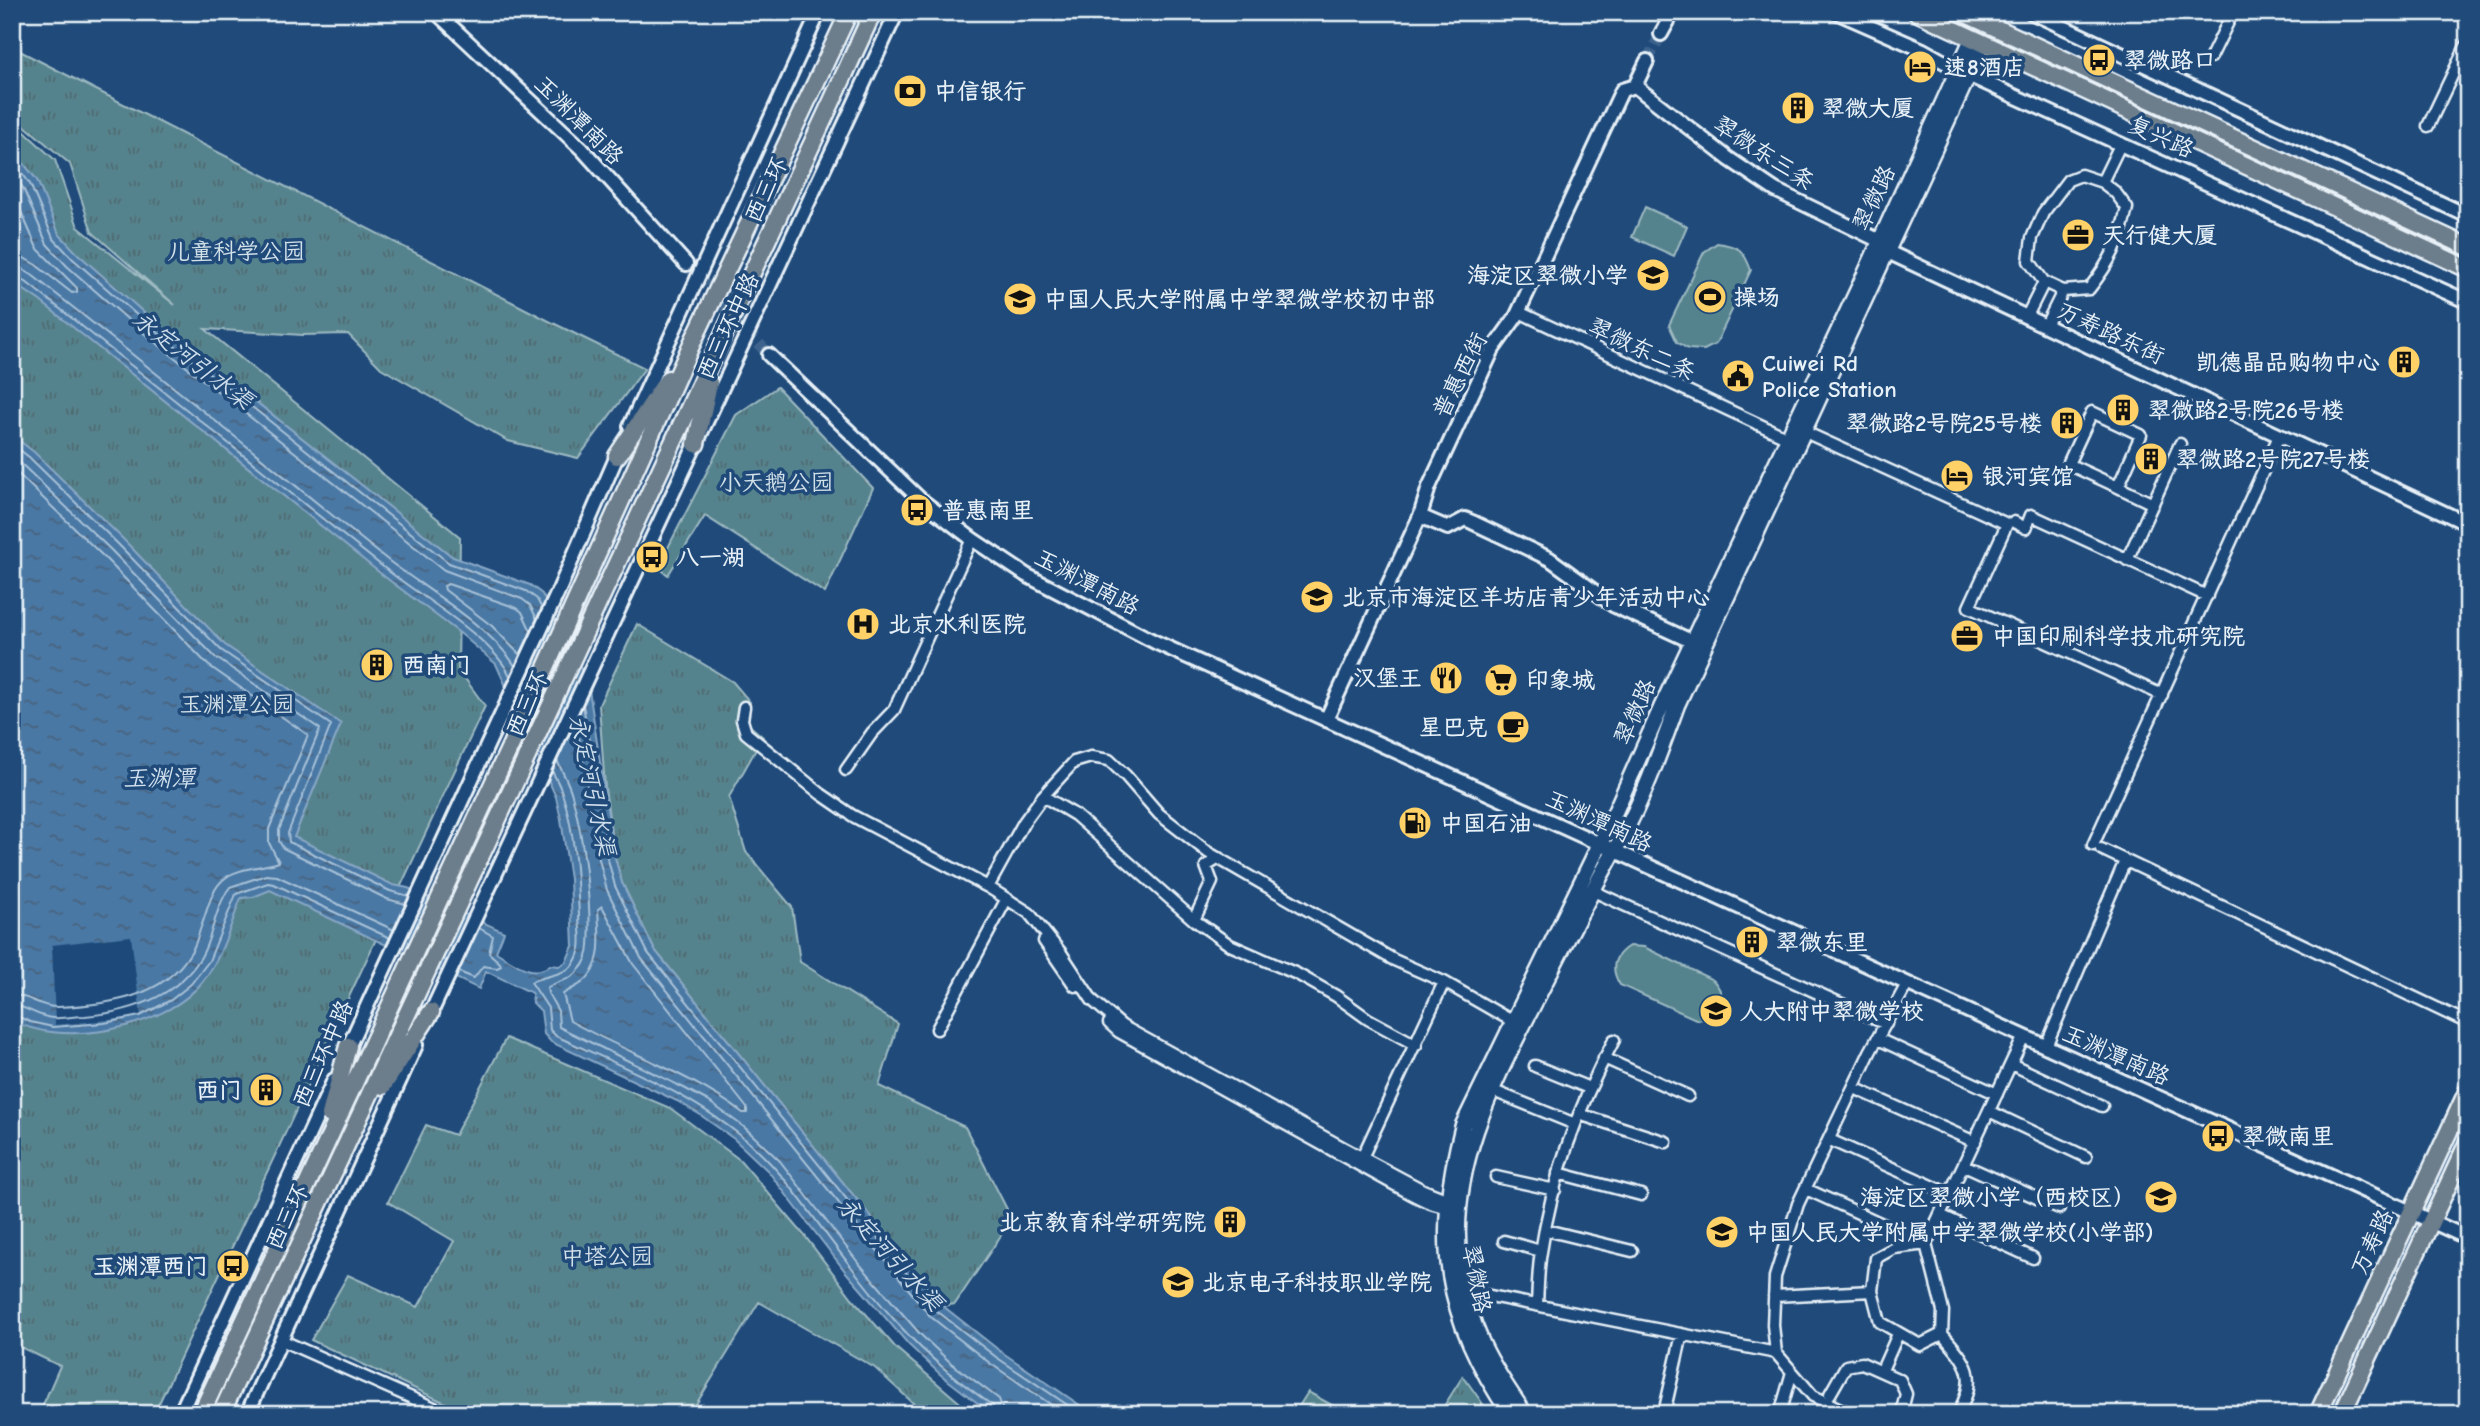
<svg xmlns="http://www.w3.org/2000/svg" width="2480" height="1426" viewBox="0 0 2480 1426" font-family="'Comic Neue','LXGW WenKai TC',sans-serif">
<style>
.grass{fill:url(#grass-tufts);stroke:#9ebac2;stroke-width:2}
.garden{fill:#55838d;stroke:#9ebac2;stroke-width:2}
.water{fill:url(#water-ripples);stroke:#89a8c6;stroke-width:2}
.pier{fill:#1f4a7a}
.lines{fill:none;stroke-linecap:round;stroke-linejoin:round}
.shore{stroke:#a8c1d7;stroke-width:2}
.tertiary-tunnel{stroke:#3d638d;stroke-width:12;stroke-dasharray:12 6;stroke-linecap:butt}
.minor-casing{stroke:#e8f1f8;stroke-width:15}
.tertiary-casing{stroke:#e8f1f8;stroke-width:18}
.secondary-casing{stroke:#e8f1f8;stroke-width:19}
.primary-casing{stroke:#e8f1f8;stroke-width:21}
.trunk-casing{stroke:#e8f1f8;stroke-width:21}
.minor{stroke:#1f4a7a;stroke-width:10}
.tertiary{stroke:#1f4a7a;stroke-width:12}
.secondary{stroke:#1f4a7a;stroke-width:14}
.primary{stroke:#6c7d8b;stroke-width:16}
.trunk{stroke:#6c7d8b;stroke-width:16}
.trunk-bridge-casing{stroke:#e8f1f8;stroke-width:21;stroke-linecap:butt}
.trunk-bridge{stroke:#6c7d8b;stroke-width:16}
.labels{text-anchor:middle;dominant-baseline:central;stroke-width:7;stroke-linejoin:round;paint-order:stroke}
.poi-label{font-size:23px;font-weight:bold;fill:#e8f1f8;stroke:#1f4a7a;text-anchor:start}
.street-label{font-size:23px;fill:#e8f1f8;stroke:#1f4a7a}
.park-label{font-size:23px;fill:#d2e0e8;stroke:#1f4a7a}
.water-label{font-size:24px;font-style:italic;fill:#d0dfec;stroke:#1f4a7a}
</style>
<defs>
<pattern id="grass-tufts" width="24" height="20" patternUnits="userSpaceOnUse" patternTransform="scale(1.75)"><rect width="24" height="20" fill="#55838d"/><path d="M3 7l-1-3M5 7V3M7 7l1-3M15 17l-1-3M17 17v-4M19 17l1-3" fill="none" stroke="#4f6b72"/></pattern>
<pattern id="water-ripples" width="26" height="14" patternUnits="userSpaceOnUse" patternTransform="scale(1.75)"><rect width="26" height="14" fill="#4978a5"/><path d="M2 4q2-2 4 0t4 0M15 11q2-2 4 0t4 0" fill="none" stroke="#48627c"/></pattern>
</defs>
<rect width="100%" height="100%" fill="#1f4a7a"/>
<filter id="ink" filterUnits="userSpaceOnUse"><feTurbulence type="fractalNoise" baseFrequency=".0143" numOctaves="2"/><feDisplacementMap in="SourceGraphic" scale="14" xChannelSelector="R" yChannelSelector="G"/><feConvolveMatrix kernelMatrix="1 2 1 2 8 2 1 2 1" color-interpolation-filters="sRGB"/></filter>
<g filter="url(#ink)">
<path class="grass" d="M12,47L551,322L645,368L578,458L508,441L381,368L348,334L303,335L205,329L460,537L458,669L485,706L154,1414H39L60,1366L12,1343V120L55,160L78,227L175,305L92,232L70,164L12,115Z
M777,387L873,488L825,593L705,516L668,575L658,567L736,415Z
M637,624L733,682L750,702L748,724L763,737L729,797L746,852L792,907L800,962L898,1024L879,1086L965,1127L1012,1219L955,1304L943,1306L654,949L622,883L614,854L605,788L599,705Z
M506,1038L670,1108L740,1160L804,1235L852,1298L896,1348L973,1414H925L875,1368L759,1302L690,1414H469L311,1340L348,1275L418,1307L454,1241L388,1202L426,1125L455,1135Z
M1463,1376L1490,1414H1439Z
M1308,1392L1348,1414H1294Z"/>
<path class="garden" d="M1645,207L1687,226L1674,256L1632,237Z
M1717,243C1739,246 1743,249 1751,270L1716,344L1704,350L1688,349L1677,342L1669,325L1704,252Z
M1629,946L1644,947L1713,980C1730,999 1721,1016 1698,1020L1620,985C1610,969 1613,956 1629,946Z"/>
<path class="water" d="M12,149L37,180L59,234L78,254L151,319L453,557L530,585L542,594L588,683L614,854L622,883L654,949L943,1306L1000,1351L1093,1414H992L941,1375L909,1345L845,1271L768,1171L734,1139L699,1114L677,1101L551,1042L544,1034L541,1011L533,1003L532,993L486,971L479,989L270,890L253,897L241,898C229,929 220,965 196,989C158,1029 60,1048 12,1020V435L34,452L123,539L225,645L341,724L294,837L393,885L408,888L504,932L496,952C512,961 533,980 550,965L559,966L566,962L573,946L570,879L561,819L556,797L496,664L461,634L385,577L39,300L12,282Z"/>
<path class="pier" d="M131,936L141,1017L55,1025L52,945Z"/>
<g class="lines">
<path class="shore" d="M12,159L30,184L53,238L73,259L147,324L449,563L526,591L537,599L542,609
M12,172L23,188L47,244L67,266L141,331L444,570L522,599L530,605L537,619
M12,191L37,248L77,288V292L72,293L36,265L24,258L12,257
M12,267L20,268L32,275C152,369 270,465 389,561C427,590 491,627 515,666
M12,276L26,282C147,377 266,474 387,570C421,597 493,638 510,676
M12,444L29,457L118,544L221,650L331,725L288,833L289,842L390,891L409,896
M12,455L111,550L215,657L320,729L279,830V841L283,848L387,899L406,904
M12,468L104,557L208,665L308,735L269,829V843L279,862C265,867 236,868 224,879C211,889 207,912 201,927C198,935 196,945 191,952C164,998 107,1005 58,1007C41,1008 29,995 12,995
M520,655L492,626L445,590L444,586L448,584L517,608L522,612L531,631
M583,704L607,856L615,886L648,953L937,1311L996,1357L1081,1414
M576,719L599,859L607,890L641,958L931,1317L991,1364L1065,1414
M557,760C562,772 569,783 572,795C583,835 592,904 589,946C589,954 585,964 579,970C571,981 557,980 547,988L548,993L558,1011L559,1027L684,1088L708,1101L744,1127L780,1161L857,1261L920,1334L951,1363L999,1399L1004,1414
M552,771C556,779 561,787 563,796C575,833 577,876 579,915C579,925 582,938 580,948C579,954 575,963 571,967C561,976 542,976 531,982L548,1008L550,1030L556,1036C625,1068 698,1096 755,1148C791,1181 818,1226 849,1264C878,1302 909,1340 946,1370C961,1383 977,1394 993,1406L995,1414
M602,906L633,964L747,1108V1113H743C689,1073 627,1053 570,1021L563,994C569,990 576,987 582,983C605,965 599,934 598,909Z
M459,972L474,978L483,966L497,968L501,966L500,963L489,953L493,936L479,928
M12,1005C26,1006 38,1017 53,1018C63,1019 75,1016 85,1016C130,1012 176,998 201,957C213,936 215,907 230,887L266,875L277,876L394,930
M12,1014L30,1022L53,1027L104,1023L140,1016L171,1000L191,984L209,961L236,894L268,883L274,884L390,938"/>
<path class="tertiary-tunnel" d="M1647,61L1661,34
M686,264L769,355"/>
<defs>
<path id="minor" d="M2211,57L2233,12
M2428,126L2468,42
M2044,282L2029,261L2032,238L2043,213L2068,180L2081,175L2102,182
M2063,291L2089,289C2111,261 2119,244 2127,208L2115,192L2102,182L2121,143
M1519,312L1788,438
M2027,316L2044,282L2063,291L2046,325
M2092,412L2141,435L2118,487L2068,464Z
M1805,432L2007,524L1969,607L2162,695
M2118,487L2153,504
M2014,522L2026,528L2031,515L2207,596
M2127,560L2180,444
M744,707L742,720L746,733L821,794L853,816L988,887L1029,913L1061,953L1092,1000L1122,1026L1344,1148L1423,1190L1453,1202
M846,770L872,733L894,710L972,539
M1043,796L1075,815L1194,920L1230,945L1297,974L1336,996L1368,1019L1416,1045
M2093,845L2279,436
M2101,849L2468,1023
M988,887L1024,822L1043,796L1074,762L1091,757L1109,760L1126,776L1159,814L1209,853L1394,960L1444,982L1512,1021
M1591,890L1886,1024
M1194,920L1212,882L1206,866L1219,858
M1044,941L1075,986
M1109,1023L1119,1032L1404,1190C1418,1198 1435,1207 1452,1207
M937,1029L1006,900
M1878,1039L1997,1094
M2046,1046L2125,861
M1604,1058L1688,1096
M2011,1064L2102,1106
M1535,1066L1589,1088
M1854,1088L1975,1142
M1491,1090L1575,1124
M1989,1111L2086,1157
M1579,1114L1666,1142
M1830,1140L1950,1194
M1360,1162L1444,982
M1964,1165L2059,1208
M1558,1173L1641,1195
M1496,1177L1555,1190
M1806,1189L1926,1244
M1940,1215L2033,1258
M1546,1230L1632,1251
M1504,1241L1541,1251
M1926,1244L1894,1248L1876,1258L1872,1291L1880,1322L1920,1345L1942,1334
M1465,1291L1776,1353
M1774,1296L1872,1291
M1537,1305C1538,1287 1538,1269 1541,1252C1552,1178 1579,1105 1614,1040
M281,1340L448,1414
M1882,1370L1898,1334
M1830,1394L1846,1366L1862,1363L1900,1380L1906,1394L1901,1414
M1668,1414L1664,1413L1682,1334
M1780,1414L1792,1372
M1851,1414L1813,1396L1776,1353L1773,1325L1775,1277L1798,1204L1870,1052L1907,984
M1958,1414C1978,1375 1969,1365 1942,1334L1943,1311L1926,1244L2024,1036"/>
<path id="tertiary" d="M436,12L582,149L686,264
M1836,12L1923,50L1968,75L2468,302
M2031,12L2468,216
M1661,34L1673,12
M1635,86L1729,159L1775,190L1880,241
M1888,252L2468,524
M769,355L921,500L972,539L1026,575L1155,642L2468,1238
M630,426L819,12
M1420,516L1448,528L1465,519L1472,522L1550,559L1613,605L1693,642
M1326,720L1420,516L1429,487L1493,349L1516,317L1622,90L1635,86L1647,61
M428,1019L897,12
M345,1054L558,592L620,449
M180,1414L334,1080
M247,1414L416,1045"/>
<path id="secondary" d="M1510,1414C1443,1315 1433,1240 1463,1125L1611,821L1661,708L1866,272L1972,39
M1525,1414C1490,1364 1468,1327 1460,1265C1447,1167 1495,1080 1538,996C1565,942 1593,889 1622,837C1645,795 1661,749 1677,705L1983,44"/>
<path id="primary" d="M2318,1414L2468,1090
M2342,1414L2468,1142"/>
<path id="trunk" d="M1916,12L2468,269
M1962,12L2468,247
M696,444L709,383
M617,456L668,379
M383,1086L431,1012
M330,1115L348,1046
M201,1414L515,736L694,339L825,63
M221,1414L845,73"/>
</defs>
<use href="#minor" class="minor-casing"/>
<use href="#tertiary" class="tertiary-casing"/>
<use href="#secondary" class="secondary-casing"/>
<use href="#primary" class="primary-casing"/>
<use href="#trunk" class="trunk-casing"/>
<use href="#minor" class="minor"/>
<use href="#tertiary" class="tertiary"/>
<use href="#secondary" class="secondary"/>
<use href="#primary" class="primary"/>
<use href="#trunk" class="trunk"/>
<defs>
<path id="trunk-bridge" d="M825,63L849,12
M845,73L873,12"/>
</defs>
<use href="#trunk-bridge" class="trunk-bridge-casing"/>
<use href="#trunk-bridge" class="trunk-bridge"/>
</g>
</g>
<defs>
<symbol id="bus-disc" viewBox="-11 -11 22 22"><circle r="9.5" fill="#ffd166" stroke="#1f4a7a"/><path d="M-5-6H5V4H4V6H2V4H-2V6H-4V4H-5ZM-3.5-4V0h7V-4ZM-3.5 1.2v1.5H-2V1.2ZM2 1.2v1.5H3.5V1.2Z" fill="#111"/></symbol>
<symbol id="hotel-disc" viewBox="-11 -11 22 22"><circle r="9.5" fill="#ffd166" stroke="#1f4a7a"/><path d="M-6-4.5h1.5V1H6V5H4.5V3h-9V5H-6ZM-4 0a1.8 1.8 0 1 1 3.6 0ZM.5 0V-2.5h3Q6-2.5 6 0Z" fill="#111"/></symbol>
<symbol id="bank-disc" viewBox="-11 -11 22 22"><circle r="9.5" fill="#ffd166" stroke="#1f4a7a"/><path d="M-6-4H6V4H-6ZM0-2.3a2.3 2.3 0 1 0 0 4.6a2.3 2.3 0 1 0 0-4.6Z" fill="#111"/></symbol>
<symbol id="building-disc" viewBox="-11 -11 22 22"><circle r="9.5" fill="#ffd166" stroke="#1f4a7a"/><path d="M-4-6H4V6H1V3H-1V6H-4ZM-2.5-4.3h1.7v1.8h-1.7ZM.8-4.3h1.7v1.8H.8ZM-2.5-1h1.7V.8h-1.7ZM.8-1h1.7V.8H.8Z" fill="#111"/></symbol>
<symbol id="office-disc" viewBox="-11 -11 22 22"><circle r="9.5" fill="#ffd166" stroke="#1f4a7a"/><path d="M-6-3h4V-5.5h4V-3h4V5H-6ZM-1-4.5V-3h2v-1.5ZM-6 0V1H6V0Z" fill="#111"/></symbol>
<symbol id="school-disc" viewBox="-11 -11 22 22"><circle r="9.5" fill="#ffd166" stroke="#1f4a7a"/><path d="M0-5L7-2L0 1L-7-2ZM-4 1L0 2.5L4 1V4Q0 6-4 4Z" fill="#111"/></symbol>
<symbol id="stadium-disc" viewBox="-11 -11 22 22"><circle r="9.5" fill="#ffd166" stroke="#1f4a7a"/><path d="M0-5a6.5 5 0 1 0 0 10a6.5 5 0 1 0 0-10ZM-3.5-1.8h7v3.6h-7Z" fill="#111"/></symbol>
<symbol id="civic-disc" viewBox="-11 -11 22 22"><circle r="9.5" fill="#ffd166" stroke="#1f4a7a"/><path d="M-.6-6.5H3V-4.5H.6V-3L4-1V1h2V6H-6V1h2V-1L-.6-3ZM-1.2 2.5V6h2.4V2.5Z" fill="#111"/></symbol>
<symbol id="hospital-disc" viewBox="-11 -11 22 22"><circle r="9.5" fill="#ffd166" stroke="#1f4a7a"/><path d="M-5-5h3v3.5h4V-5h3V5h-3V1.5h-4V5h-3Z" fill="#111"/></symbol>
<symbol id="restaurant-disc" viewBox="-11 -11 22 22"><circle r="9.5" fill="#ffd166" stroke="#1f4a7a"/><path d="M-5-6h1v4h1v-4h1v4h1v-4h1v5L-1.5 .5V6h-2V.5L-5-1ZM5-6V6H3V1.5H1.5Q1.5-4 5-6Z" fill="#111"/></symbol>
<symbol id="supermarket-disc" viewBox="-11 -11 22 22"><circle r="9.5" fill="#ffd166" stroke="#1f4a7a"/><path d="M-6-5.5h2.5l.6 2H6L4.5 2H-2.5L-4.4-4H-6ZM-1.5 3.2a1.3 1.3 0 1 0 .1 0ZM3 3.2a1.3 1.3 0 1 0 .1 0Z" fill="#111"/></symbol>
<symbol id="cafe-disc" viewBox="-11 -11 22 22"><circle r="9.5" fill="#ffd166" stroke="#1f4a7a"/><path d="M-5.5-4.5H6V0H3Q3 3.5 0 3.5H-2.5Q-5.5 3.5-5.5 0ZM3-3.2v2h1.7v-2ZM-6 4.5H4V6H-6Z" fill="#111"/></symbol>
<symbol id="fuel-disc" viewBox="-11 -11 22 22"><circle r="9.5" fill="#ffd166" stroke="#1f4a7a"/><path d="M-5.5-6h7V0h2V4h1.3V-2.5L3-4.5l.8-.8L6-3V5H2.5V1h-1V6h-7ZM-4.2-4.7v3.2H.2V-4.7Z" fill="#111"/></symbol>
</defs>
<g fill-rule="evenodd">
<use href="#bus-disc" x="2080" y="41" width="38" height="38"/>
<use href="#hotel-disc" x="1901" y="48" width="38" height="38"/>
<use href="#bank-disc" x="891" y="72" width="38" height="38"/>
<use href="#building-disc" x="1779" y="89" width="38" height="38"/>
<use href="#office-disc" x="2059" y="216" width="38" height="38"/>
<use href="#school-disc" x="1634" y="256" width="38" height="38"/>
<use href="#stadium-disc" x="1691" y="278" width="38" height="38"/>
<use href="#school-disc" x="1001" y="280" width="38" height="38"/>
<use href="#building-disc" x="2385" y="343" width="38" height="38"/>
<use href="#civic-disc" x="1719" y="357" width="38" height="38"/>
<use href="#building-disc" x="2104" y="391" width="38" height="38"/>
<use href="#building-disc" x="2048" y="404" width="38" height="38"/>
<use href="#building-disc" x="2132" y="440" width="38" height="38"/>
<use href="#hotel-disc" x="1938" y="457" width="38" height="38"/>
<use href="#bus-disc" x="898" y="491" width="38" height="38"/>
<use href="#bus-disc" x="633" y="538" width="38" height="38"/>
<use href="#school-disc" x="1298" y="578" width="38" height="38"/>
<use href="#hospital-disc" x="844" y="605" width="38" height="38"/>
<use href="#office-disc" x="1948" y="617" width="38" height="38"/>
<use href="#building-disc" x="358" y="646" width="38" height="38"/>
<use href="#restaurant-disc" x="1427" y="659" width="38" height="38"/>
<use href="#supermarket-disc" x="1482" y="661" width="38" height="38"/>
<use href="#cafe-disc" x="1494" y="708" width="38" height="38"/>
<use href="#fuel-disc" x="1396" y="804" width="38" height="38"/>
<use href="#building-disc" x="1733" y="923" width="38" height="38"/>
<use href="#school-disc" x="1697" y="992" width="38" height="38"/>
<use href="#building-disc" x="247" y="1071" width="38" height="38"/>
<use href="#bus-disc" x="2199" y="1117" width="38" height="38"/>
<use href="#school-disc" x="2142" y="1178" width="38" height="38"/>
<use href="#building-disc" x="1211" y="1203" width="38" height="38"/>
<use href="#school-disc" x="1703" y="1213" width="38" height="38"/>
<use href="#bus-disc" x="214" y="1247" width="38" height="38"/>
<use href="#school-disc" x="1159" y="1263" width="38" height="38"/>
</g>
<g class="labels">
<g class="poi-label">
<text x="2124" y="60">翠微路口</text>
<text x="1944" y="67">速8酒店</text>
<text x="934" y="91">中信银行</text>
<text x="1822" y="108">翠微大厦</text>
<text x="2102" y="235">天行健大厦</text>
<text x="1628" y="275" text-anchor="end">海淀区翠微小学</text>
<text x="1734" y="297">操场</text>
<text x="1044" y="299">中国人民大学附属中学翠微学校初中部</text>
<text x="2380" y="362" text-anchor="end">凯德晶品购物中心</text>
<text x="1762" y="363">Cuiwei Rd<tspan x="1762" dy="26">Police Station</tspan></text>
<text x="2148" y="410">翠微路2号院26号楼</text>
<text x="2042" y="423" text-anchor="end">翠微路2号院25号楼</text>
<text x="2176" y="459">翠微路2号院27号楼</text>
<text x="1982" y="476">银河宾馆</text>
<text x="942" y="510">普惠南里</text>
<text x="676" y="557">八一湖</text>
<text x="1342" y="597">北京市海淀区羊坊店青少年活动中心</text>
<text x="888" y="624">北京水利医院</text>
<text x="1992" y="636">中国印刷科学技术研究院</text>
<text x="402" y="665">西南门</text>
<text x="1422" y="678" text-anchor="end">汉堡王</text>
<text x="1526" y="680">印象城</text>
<text x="1488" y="727" text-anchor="end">星巴克</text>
<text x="1440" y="823">中国石油</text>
<text x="1776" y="942">翠微东里</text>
<text x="1740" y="1011">人大附中翠微学校</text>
<text x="242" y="1090" text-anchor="end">西门</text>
<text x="2242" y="1136">翠微南里</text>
<text x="2136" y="1197" text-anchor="end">海淀区翠微小学（西校区）</text>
<text x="1206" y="1222" text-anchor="end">北京教育科学研究院</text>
<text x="1746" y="1232">中国人民大学附属中学翠微学校(小学部)</text>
<text x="208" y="1266" text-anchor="end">玉渊潭西门</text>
<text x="1202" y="1282">北京电子科技职业学院</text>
</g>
<g class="street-label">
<text transform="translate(579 120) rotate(45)">玉渊潭南路</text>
<text transform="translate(2161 137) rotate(24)">复兴路</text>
<text transform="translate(1764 153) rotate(33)">翠微东三条</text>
<text transform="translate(766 190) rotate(-65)">西三环</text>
<text transform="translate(1874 198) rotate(-65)">翠微路</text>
<text transform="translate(728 326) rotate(-65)">西三环中路</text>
<text transform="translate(2111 333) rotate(25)">万寿路东街</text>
<text transform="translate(1642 349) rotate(25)">翠微东二条</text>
<text transform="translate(1460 375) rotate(-63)">普惠西街</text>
<text transform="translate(1087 582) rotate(28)">玉渊潭南路</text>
<text transform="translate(527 704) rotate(-66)">西三环</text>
<text transform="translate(1635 712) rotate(-66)">翠微路</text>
<text transform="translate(1599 821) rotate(25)">玉渊潭南路</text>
<text transform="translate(323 1054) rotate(-66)">西三环中路</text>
<text transform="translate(2116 1055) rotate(24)">玉渊潭南路</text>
<text transform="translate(287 1217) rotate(-65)">西三环</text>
<text transform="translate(2372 1242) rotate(-65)">万寿路</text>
<text transform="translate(1477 1279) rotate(79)">翠微路</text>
</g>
<g class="park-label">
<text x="236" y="251">儿童科学公园</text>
<text x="776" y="482">小天鹅公园</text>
<text x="237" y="704">玉渊潭公园</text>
<text x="607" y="1256">中塔公园</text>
</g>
<g class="water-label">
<text transform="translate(193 360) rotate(38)">永定河引水渠</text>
<text x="159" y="778">玉渊潭</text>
<text transform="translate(592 785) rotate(78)">永定河引水渠</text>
<text transform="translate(890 1254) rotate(48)">永定河引水渠</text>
</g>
</g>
<rect width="2480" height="1426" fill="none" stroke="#1f4a7a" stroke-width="42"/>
<rect x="21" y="21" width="2438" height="1384" fill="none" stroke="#e8f1f8" stroke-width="2.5" filter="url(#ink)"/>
</svg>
